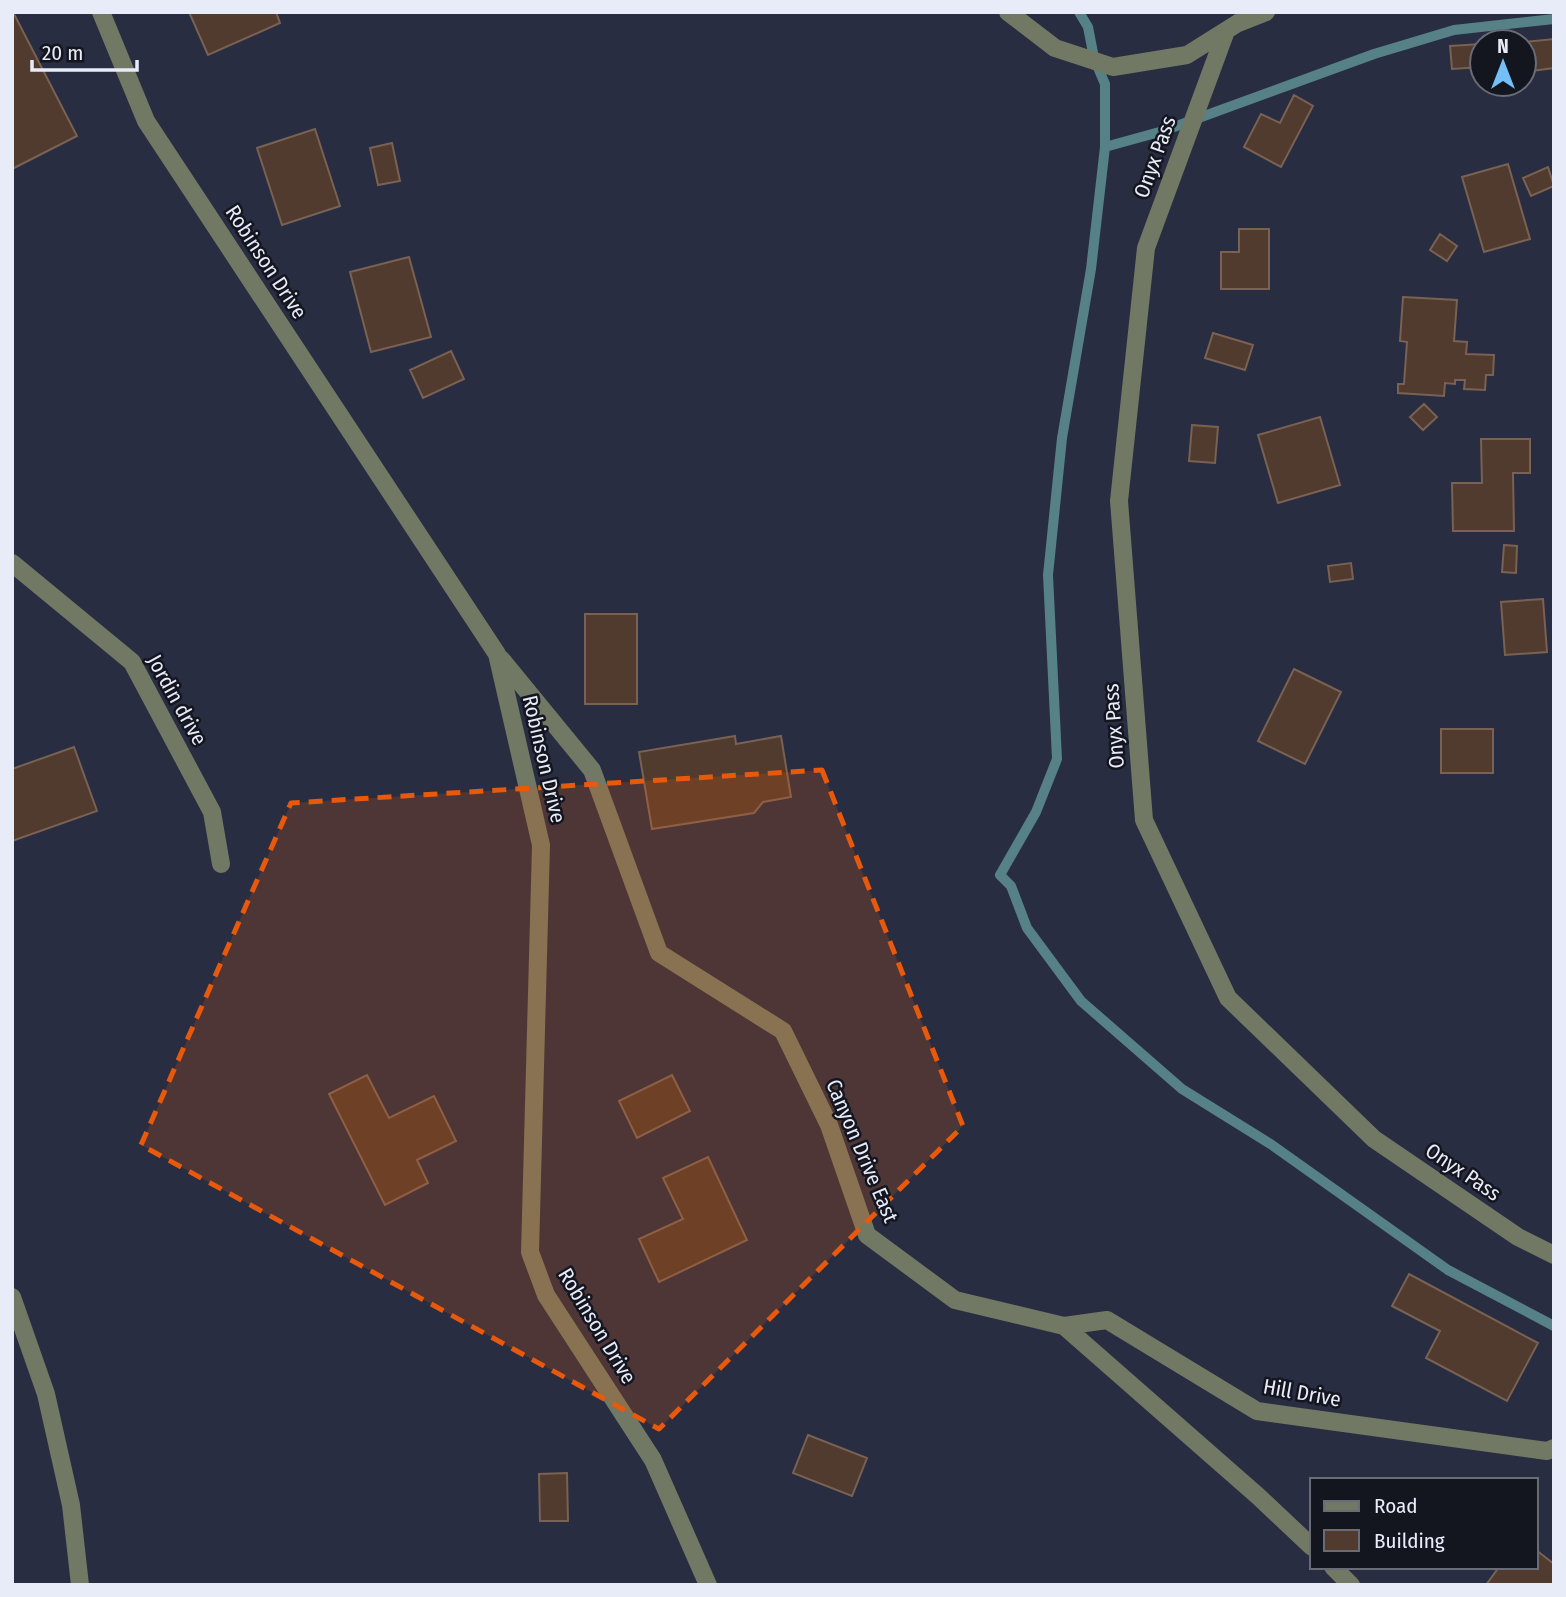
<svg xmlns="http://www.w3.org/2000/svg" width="1566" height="1597" viewBox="0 0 1566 1597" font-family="'Fira Sans Condensed',sans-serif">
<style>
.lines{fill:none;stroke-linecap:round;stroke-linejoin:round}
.stream{stroke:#568186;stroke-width:10}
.building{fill:#513b2e;stroke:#796153;stroke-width:2}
.minor{stroke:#717863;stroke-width:18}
.marked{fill:#e8590c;fill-opacity:0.2;stroke:#e8590c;stroke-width:5;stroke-dasharray:14 9;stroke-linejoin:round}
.labels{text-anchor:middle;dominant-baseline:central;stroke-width:5;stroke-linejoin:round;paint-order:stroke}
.street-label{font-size:21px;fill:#e8ecf9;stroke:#14161f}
</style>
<rect width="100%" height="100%" fill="#282d41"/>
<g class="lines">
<path class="stream" d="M1079,12L1088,27L1094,58L1105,84V147L1091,269L1062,438L1048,575L1057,759L1036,812L1000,875L1011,886L1027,928L1081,1001L1182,1089L1272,1145L1448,1270L1554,1326
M1105,147L1163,131L1374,54L1454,30L1554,19"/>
</g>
<path class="building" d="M189,12H276L280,23L208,55Z
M14,14L77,136L12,169V15Z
M1554,39V68L1524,72V42Z
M1482,44V67L1452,69L1450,46Z
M1294,95L1313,106L1281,167L1244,147L1261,114L1280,123Z
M315,129L340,206L282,225L257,148Z
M392,143L400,181L378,185L370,148Z
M1508,164L1530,239L1484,252L1462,177Z
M1548,167L1554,186L1531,196L1523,178Z
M1239,229H1269V289H1221V252H1239Z
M1440,234L1457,246L1447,261L1430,250Z
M409,257L431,337L371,352L350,272Z
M1403,297L1457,300L1454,341L1467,342L1466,354L1494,355L1493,375H1486L1485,390L1464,389L1465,380H1455V384L1445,383L1444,396L1398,393V384H1404L1407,342L1400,341Z
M1213,333L1253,345L1245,370L1205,358Z
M451,351L464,379L423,398L410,370Z
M1424,404L1437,417L1423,430L1410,417Z
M1320,417L1340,485L1278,503L1258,435Z
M1192,425L1218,427L1215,463L1189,461Z
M1481,439H1530V473H1513L1514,531H1453L1452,483H1482Z
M1504,545L1517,546L1516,573L1502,572Z
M1351,563L1353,579L1330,582L1328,566Z
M1543,599L1547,652L1505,655L1501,602Z
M585,614H637V704H585Z
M1294,669L1341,692L1305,764L1258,741Z
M1441,729H1493V773H1441Z
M735,736L736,744L781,736L791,797L763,802L754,813L652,829L639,752Z
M74,747L97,811L12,841V769Z
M367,1075L389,1118L434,1096L456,1141L417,1160L428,1183L385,1205L329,1094Z
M672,1075L690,1111L637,1138L619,1101Z
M708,1157L747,1240L659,1282L639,1239L683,1219L663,1178Z
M1409,1274L1538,1343L1507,1401L1426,1358L1440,1331L1392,1306Z
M808,1435L867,1458L852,1496L793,1473Z
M567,1473L568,1521H540L539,1474Z
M1536,1550L1554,1564L1553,1585H1486L1499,1567H1536Z"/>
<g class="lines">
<path class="minor" d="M101,12L146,121L497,654L541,845L530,1252L546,1295L653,1460L708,1585
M1008,12L1055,48L1113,67L1187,55L1238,23L1266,12
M1226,31L1146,248L1119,501L1144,820L1228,998L1374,1139L1518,1237L1554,1255
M12,563L132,662L212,812L221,864
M501,659L592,770L659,953L783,1031L829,1125L867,1235L955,1300L1064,1326L1259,1497L1312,1547
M12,1297L46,1394L71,1505L80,1585
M1064,1326L1107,1320L1257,1411L1547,1451L1554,1448
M1333,1567L1351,1585"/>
</g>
<path class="marked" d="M822,770L963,1126L659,1429L141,1145L291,803Z"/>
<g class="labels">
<g class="street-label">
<text transform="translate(1155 157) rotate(-70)">Onyx Pass</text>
<text transform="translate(266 262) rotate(57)">Robinson Drive</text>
<text transform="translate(177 700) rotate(61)">Jordin drive</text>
<text transform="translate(1114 726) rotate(-94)">Onyx Pass</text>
<text transform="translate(544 759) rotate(77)">Robinson Drive</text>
<text transform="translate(862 1151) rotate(67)">Canyon Drive East</text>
<text transform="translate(1463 1172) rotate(34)">Onyx Pass</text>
<text transform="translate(597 1326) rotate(59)">Robinson Drive</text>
<text transform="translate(1302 1393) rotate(10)">Hill Drive</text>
</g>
</g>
<rect width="1566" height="1597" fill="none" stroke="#e8ecf9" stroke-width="28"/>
<rect x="1310" y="1478" width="228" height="91" fill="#14161f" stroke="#696c76" stroke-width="2"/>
<rect x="1324" y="1501" width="35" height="10" fill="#717863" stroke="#696c76" stroke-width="2"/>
<text x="1374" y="1513" font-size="21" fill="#e8ecf9">Road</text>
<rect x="1324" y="1530" width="35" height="21" fill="#513b2e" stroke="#696c76" stroke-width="2"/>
<text x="1374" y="1548" font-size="21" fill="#e8ecf9">Building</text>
<g transform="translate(1503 63)"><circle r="33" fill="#14161f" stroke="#696c76" stroke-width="2"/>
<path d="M0-5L12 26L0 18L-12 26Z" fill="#74c0f6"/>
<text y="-10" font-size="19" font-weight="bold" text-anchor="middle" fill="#e8ecf9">N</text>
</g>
<path d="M32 60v10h105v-10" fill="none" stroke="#e8ecf9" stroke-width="3.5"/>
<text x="42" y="60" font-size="21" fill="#e8ecf9" stroke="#14161f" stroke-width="5" paint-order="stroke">20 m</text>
</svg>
